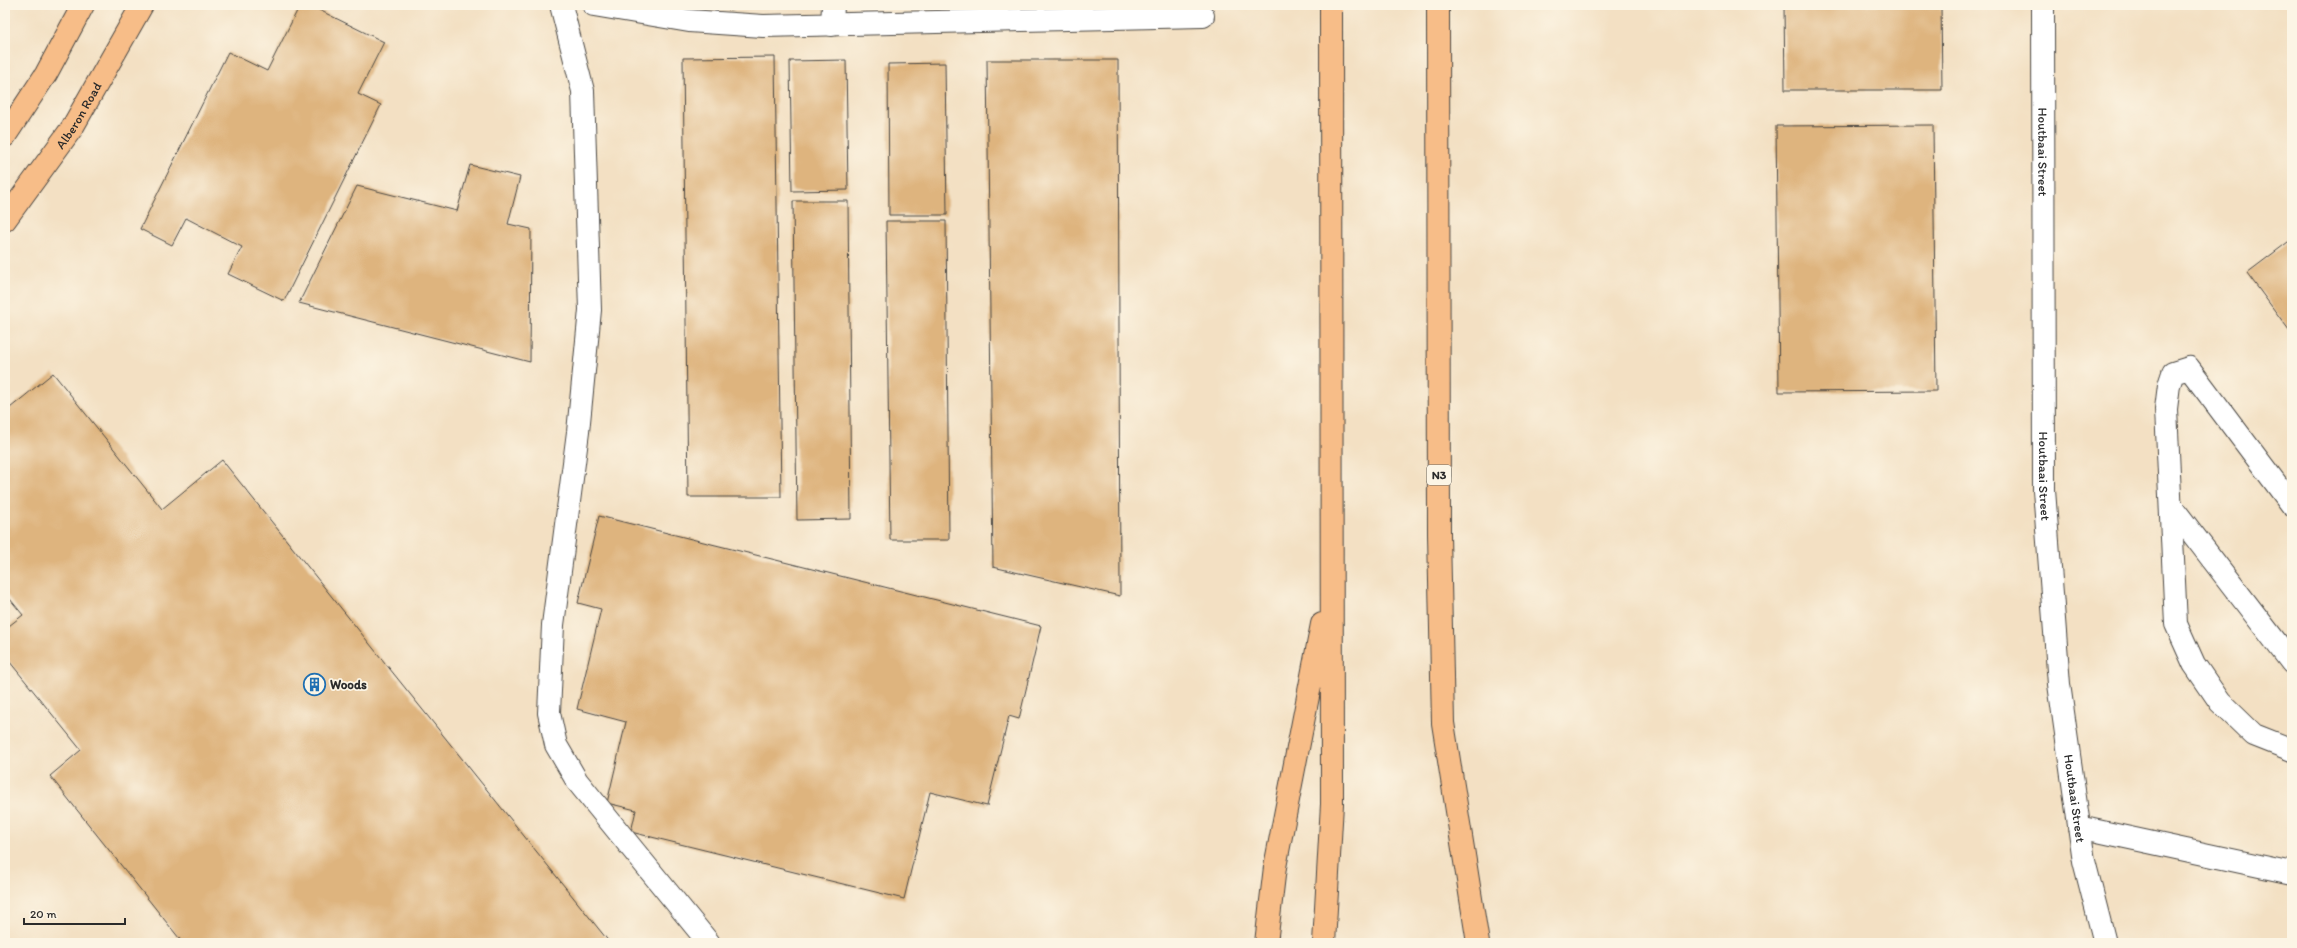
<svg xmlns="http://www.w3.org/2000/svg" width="2297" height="948" viewBox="0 0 2297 948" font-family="Itim,sans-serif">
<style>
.building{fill:#deb47e}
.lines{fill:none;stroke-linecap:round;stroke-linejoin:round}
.minor-casing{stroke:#494642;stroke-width:24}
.major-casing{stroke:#494642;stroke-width:24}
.highway-casing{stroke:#494642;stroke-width:24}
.minor{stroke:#fff;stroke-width:22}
.major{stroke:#f7bd88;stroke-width:22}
.highway{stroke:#f7bd88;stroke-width:22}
.labels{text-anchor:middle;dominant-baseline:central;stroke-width:3.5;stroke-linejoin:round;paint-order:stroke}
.shield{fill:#fcf5e5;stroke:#6a6863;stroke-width:1}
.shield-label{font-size:12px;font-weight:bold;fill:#2b2b2b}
.street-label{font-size:13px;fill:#2b2b2b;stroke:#fcf5e5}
.poi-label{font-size:13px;font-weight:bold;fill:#2b2b2b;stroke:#fcf5e5;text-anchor:start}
</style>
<rect width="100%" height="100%" fill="#fcf5e5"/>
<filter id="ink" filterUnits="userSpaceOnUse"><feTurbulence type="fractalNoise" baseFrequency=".025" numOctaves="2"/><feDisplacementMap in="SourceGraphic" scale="8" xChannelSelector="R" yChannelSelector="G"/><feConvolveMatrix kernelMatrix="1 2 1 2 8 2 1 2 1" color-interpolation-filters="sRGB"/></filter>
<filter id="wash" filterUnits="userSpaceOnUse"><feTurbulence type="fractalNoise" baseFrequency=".012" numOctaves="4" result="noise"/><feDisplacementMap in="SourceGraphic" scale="16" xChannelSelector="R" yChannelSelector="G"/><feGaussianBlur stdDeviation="0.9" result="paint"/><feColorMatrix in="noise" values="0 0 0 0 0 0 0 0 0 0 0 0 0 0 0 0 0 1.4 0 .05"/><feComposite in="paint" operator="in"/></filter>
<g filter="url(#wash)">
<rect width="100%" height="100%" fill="#f3e0c3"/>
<g id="blocks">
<path class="building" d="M300,5H309L384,42L358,94L381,105L284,301L228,274L242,247L186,218L172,245L140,229L228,52L267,71Z
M971,5H1139V17H972Z
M1784,5H1941L1942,90H1785Z
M775,57L781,497H688L683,58Z
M846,60L848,190L792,191L790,61Z
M987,60H1118L1120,596L993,567Z
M945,63L947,215H889L888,64Z
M1933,125L1936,391L1779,392L1776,126Z
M470,165L520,177L508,224L531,229L530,362L299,303L357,186L457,211Z
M793,201H848L851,519L797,520Z
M886,221H946L949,540H890Z
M2292,239V334L2247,273Z
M53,373L162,509L222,460L610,943H183L50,776L81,750L5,656V629L23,615L5,593V412Z
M599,516L1041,626L1019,719L1009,716L987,806L930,792L904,899L631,832L636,810L607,803L626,722L577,709L601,609L578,603Z"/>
</g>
</g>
<g filter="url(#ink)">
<use href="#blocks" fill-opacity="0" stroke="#494642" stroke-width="1"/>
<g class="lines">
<defs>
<g id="minor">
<path d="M561,5L583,91L590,310L578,432L553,625L549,713L556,745L577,781L709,943"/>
<path d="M594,5L689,21L763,26L1203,16"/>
<path id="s1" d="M2043,5L2044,490L2059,684L2084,861L2105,943"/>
<path d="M832,25L833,5"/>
<path d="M2292,505L2189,368L2173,373L2169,385L2166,409L2176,624L2194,664L2220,702L2254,735L2292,750"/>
<path d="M2172,507L2292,663"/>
<path d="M2079,827L2292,873"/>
</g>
<g id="major">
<path d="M5,136L46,74L83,5"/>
<path id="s2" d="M5,220L72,128L142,5"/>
</g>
<path id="highway" d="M1438,5L1439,534L1443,723L1478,943
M1266,943L1275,867L1322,624
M1324,943L1332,804L1331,5"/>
</defs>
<use href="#minor" class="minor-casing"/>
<use href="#major" class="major-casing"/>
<use href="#highway" class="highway-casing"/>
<use href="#minor" class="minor"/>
<use href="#major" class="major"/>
<use href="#highway" class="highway"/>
</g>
</g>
<defs>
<symbol id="building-ring" viewBox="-11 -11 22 22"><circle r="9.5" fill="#fcf5e5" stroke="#1f6fb2" stroke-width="1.5"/><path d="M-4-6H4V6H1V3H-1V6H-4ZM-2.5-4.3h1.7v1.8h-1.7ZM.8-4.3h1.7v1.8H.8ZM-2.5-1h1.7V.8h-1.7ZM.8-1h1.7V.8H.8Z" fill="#1f6fb2"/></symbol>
</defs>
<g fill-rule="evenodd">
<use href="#building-ring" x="302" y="672" width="25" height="25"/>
</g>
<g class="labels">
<rect class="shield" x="1427" y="465" width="24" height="20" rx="3"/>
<g class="shield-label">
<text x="1439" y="475">N3</text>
</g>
<g class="street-label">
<text stroke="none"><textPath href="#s2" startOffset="128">Alberon Road</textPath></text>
<text stroke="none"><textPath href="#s1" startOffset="147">Houtbaai Street</textPath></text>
<text stroke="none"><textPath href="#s1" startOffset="471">Houtbaai Street</textPath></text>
<text stroke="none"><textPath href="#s1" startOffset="795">Houtbaai Street</textPath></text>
</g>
<g class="poi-label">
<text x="330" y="684">Woods</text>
</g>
</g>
<rect width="2297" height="948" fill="none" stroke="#fcf5e5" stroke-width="20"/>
<path d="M24 918v6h101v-6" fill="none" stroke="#2b2b2b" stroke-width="2"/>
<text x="30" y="918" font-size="12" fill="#2b2b2b" stroke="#fcf5e5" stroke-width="3" paint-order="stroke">20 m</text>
</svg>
